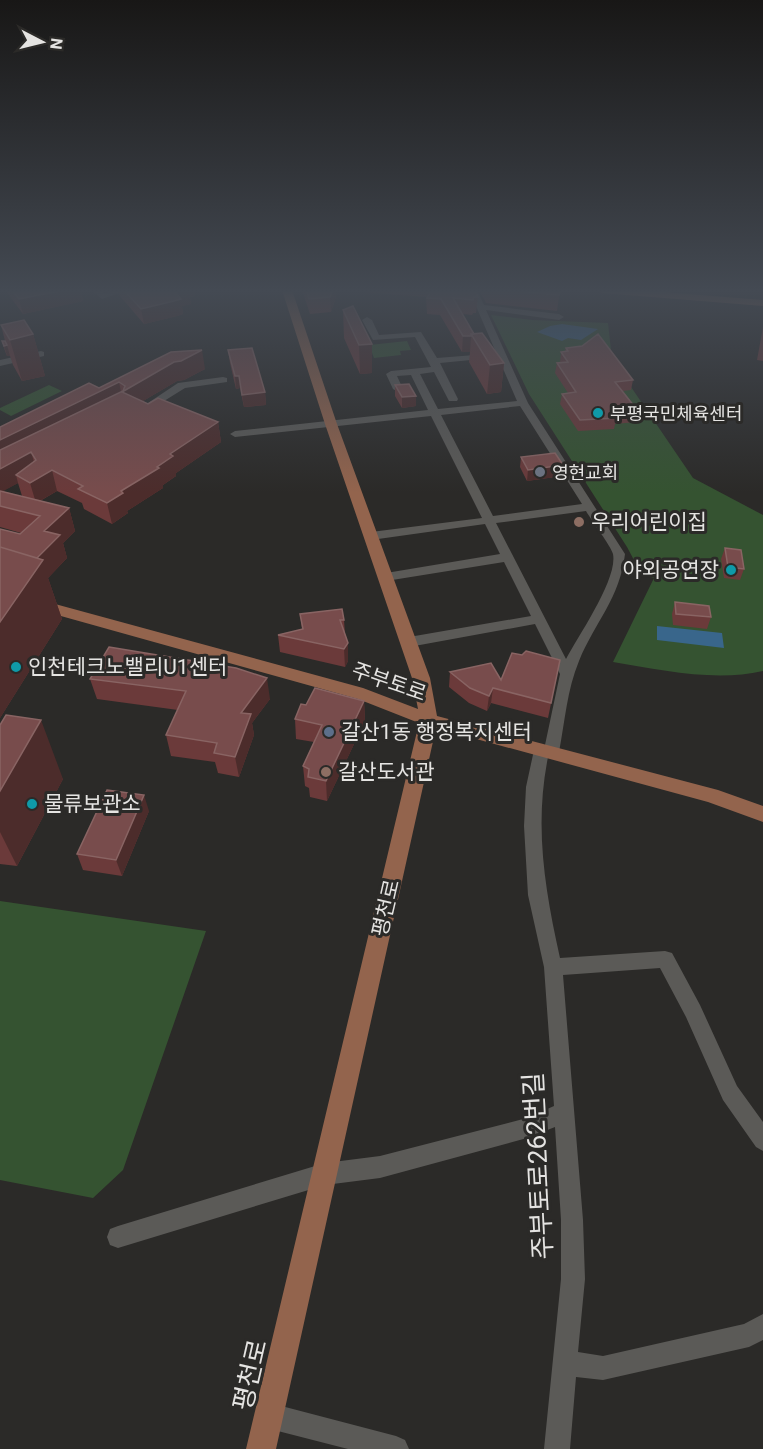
<svg xmlns="http://www.w3.org/2000/svg" width="763" height="1449" viewBox="0 0 763 1449" font-family="Roboto,'Noto Sans KR',sans-serif">
<style>
.green{fill:#355331}
.water{fill:#39668b}
.lines{fill:none;stroke-linecap:round;stroke-linejoin:round}
.minor{fill:#5b5a57;fill-rule:evenodd}
.major{fill:#93644d;fill-rule:evenodd}
.wall{fill:#6b3a3a;fill-rule:evenodd}
.shaded-wall{fill:#4c2c2b}
.building{fill:#784c4c;stroke:#896463;stroke-width:1.5}
.culture-dot{fill:#0f9aa8;stroke:#2b2a28;stroke-width:2}
.worship-dot{fill:#6b7280;stroke:#2b2a28;stroke-width:2}
.education-dot{fill:#8d6e63;stroke:#2b2a28;stroke-width:2}
.service-dot{fill:#5c6f8a;stroke:#2b2a28;stroke-width:2}
.labels{text-anchor:middle;dominant-baseline:central;stroke-width:6;stroke-linejoin:round;paint-order:stroke}
.far-poi-label{font-size:18px;fill:#e5e4e2;stroke:#2b2a28;text-anchor:start}
.poi-label{font-size:21px;fill:#e5e4e2;stroke:#2b2a28;text-anchor:start}
.street-label{font-size:21px;fill:#e5e4e2;stroke:#2b2a28}
.near-street-label{font-size:26px;fill:#e5e4e2;stroke:#2b2a28}
</style>
<rect width="100%" height="100%" fill="#2b2a28"/>
<path class="green" d="M491,315L532,320L608,323L612,359L693,478L763,515V671C715,682 661,670 613,662L654,578L635,572V562L627,547L529,394Z
M407,341L411,350L400,351L401,355L374,358L369,345Z
M49,385L62,391L11,416L0,410V408Z
M0,901L206,931L123,1170L93,1198L0,1180Z"/>
<path class="water" d="M562,324L598,329L581,340L568,338L562,341L537,332L550,326Z
M657,626L722,633L724,648L657,640Z"/>
<g class="lines">
<path class="minor" d="M91,290H100L104,293L127,290L102,299Z
M469,290H477L484,305L559,314L564,317L559,320L486,310L528,403L625,554C620,598 595,622 579,661C567,690 565,721 559,752L556,756L548,757C534,827 545,890 560,958L665,951L672,953L700,1005L737,1086L763,1122V1151L756,1147L723,1100L686,1017L660,968L563,975L583,1220L585,1279L578,1352L603,1356L744,1324L763,1314V1340L749,1347L603,1380L576,1377L570,1449H544L561,1279V1220L555,1127L527,1138L380,1178L325,1185L118,1248L110,1245L107,1237L110,1229L118,1226L325,1163L380,1156L527,1118L554,1106L544,967L528,895L524,826L526,787L534,750L537,746L545,745L560,674L535,624L409,647L402,642L409,637L531,616L504,562L386,581L380,577L386,573L500,554L485,524L371,540L365,536L371,532L482,518L431,416L235,437L230,434L235,431L428,410L411,375L397,376L403,389L398,392L393,389L386,374L391,371L431,367L415,337L373,340L362,320L367,317L372,320L379,335L421,332L437,358L487,354L491,359L486,362L481,359L440,363L458,399L457,401H449L434,372L420,374L438,409L517,401ZM520,406L582,504L493,516L441,415ZM586,511C591,520 611,546 613,554C618,579 578,636 566,659L496,523Z
M41,351L44,352V356L0,366V360Z
M223,377L227,378V382L185,388L148,411L139,409L178,383Z
M270,1403L396,1436L405,1440L409,1449H348L270,1429L261,1425L257,1416L261,1407Z"/>
<path class="major" d="M282,290H292L337,424L430,678L437,716L718,790L763,806V822L708,802L436,728L276,1449H246L419,723L358,699L0,599V589L363,688L418,709L412,678L325,424Z
M597,290H638L763,300V306L602,293Z"/>
</g>
<path class="wall" d="M5,290H81L83,301L23,314Z
M118,290H196H194L195,296L190,297L191,304L182,306L183,314L177,316L144,324L119,295Z
M302,290H475L478,297L476,313H473L472,315L463,314L474,334L504,363L501,392L487,394L469,362L470,352H462L440,315L427,314L426,297L336,290V297L331,312L310,314Z
M479,290H560L557,311L486,303Z
M343,310L372,373L360,374L344,338Z
M1,325L33,334L45,376L22,381L13,365L10,356H7L5,351L2,341H5Z
M763,327V361L757,360Z
M566,348L633,380L631,390L623,391L638,411L636,422L615,424L614,429L578,431L560,404L562,394L568,393L555,373L557,363H560L561,352L565,351Z
M228,350L265,392L266,405L244,407L240,388L236,389L230,363Z
M171,352L205,369L184,380L177,381L143,401L148,404L218,422L221,442L176,473V476L163,485V488L127,511L128,513L112,524L84,509L82,503L57,491L40,501L69,508L75,531L63,543L67,558L48,578L62,619L0,718V529L20,534L21,533L0,527V427L99,388ZM18,483L22,496L25,497L2,491Z
M395,385L416,396V406L402,408L395,396Z
M521,457L563,465L562,476L527,481L520,467Z
M725,548L744,569L740,580L724,578L721,559Z
M675,602L711,617L707,629L673,625L672,614Z
M300,614L344,620L345,634L348,661L345,667L280,652L278,635L302,629Z
M522,655L560,660L548,718L491,703L487,711L469,703L449,687L450,672L501,680Z
M90,679L270,699L252,723L254,735L239,777L218,773L215,762L171,756L166,735L178,710L97,699Z
M364,701L365,721L327,801L310,797L309,788L305,786L303,766L314,742L296,739L295,719L306,705Z
M0,725L63,779L17,866L0,864Z
M149,811L122,876L83,870L77,854Z"/>
<path class="shaded-wall" d="M65,290H81L83,301L23,314L19,299Z
M185,290H196H194L195,296L190,297L191,304L182,306L183,314L177,316L144,324L141,309L175,292Z
M333,290H336V297L331,312L330,297Z
M33,334L45,376L22,381L10,340Z
M463,336H471L470,352H462Z
M372,344V373L360,374L359,345Z
M7,345L10,356H7L4,346Z
M202,350L205,369L184,380L177,381L126,411L122,392L174,362Z
M504,363L501,392L487,394L490,365Z
M235,376H239L240,388L236,389Z
M119,382L123,401L0,463V440Z
M265,392L266,405L244,407L242,395Z
M416,396V406L402,408V397Z
M218,422L221,442L176,473V476L163,485V488L127,511L128,513L112,524L107,503L121,491L157,467L170,454Z
M31,452L37,472L16,475L18,483L0,493V469Z
M563,465L562,476L527,481L528,470Z
M52,470L57,491L36,503L30,483Z
M69,508L75,531L63,543L67,558L48,578L62,619L0,718V622L35,559L44,531Z
M348,643V661L345,667L344,649Z
M267,678L270,699L252,723L254,735L239,777L235,757L241,713Z
M493,688L491,703L487,711L489,696Z
M364,701L365,721L327,801L326,781Z
M41,720L63,779L17,866L0,832V791Z
M144,795L149,811L122,876L116,860Z"/>
<path class="building" d="M12,290H65L19,299Z
M124,290H186L175,292L181,299L174,301L141,309Z
M306,290H333L330,297L309,299Z
M426,290H475L478,297H474L473,300L453,298L474,334H471V336H463L441,299L427,298L430,292H426Z
M506,290H560L559,295Z
M353,306L372,344L359,345L343,310Z
M24,320L33,334L10,340L1,325Z
M482,333L504,363L490,365L471,334Z
M598,334L633,380L615,382L638,411L613,414L616,418L580,420L562,394L576,392L557,363L568,362L561,352L568,351L566,348L582,346Z
M2,341H5L7,345L4,346Z
M252,348L265,392L242,395L239,376H235L228,350Z
M202,350L181,361L174,362L122,392L148,404L158,398L218,422L170,454L173,456L157,467L159,468L121,491L123,493L107,503L78,489L83,486L52,470L30,483L16,475L36,460L31,452L0,469V450L123,391L125,386L119,382L0,440V427L89,383L99,388L171,352Z
M409,384L416,396L402,397L395,385Z
M555,453L563,465L528,470L521,457Z
M0,491L69,508L44,531L60,535L37,558L0,547V529L20,534L40,516L0,506Z
M0,547L43,560L0,622Z
M725,548L741,550L744,569L728,567Z
M675,602L709,606L711,617L676,614Z
M342,609L344,620H340L348,643L344,649L278,635L303,629L300,614Z
M109,647L236,668L267,678L241,713L251,714L235,757L214,753L217,743L166,735L186,691L90,679Z
M526,651L560,660L551,703L493,688L489,696L470,688L450,672L491,663L501,680L512,653L522,655Z
M315,688L364,701L326,781L308,777L309,769L303,766L322,725L295,719L301,704L306,705Z
M6,715L41,720L0,791V725Z
M107,790L144,795L116,860L77,854Z"/>
<linearGradient id="sky" x2="0" y2="1"><stop stop-color="#181716"/><stop offset="0.59" stop-color="#444a53"/><stop offset="1" stop-color="#444a53" stop-opacity="0"/></linearGradient>
<rect width="763" height="493" fill="url(#sky)"/>
<g class="culture-dot">
<circle cx="598" cy="413" r="6"/>
<circle cx="731" cy="570" r="6"/>
<circle cx="16" cy="667" r="6"/>
<circle cx="32" cy="804" r="6"/>
</g>
<circle class="worship-dot" cx="540" cy="472" r="6"/>
<g class="education-dot">
<circle cx="579" cy="522" r="6"/>
<circle cx="326" cy="772" r="6"/>
</g>
<circle class="service-dot" cx="329" cy="732" r="6"/>
<g class="labels">
<g class="far-poi-label">
<text x="610" y="413">부평국민체육센터</text>
<text x="552" y="472">영현교회</text>
</g>
<g class="poi-label">
<text x="591" y="522">우리어린이집</text>
<text x="719" y="570" text-anchor="end">야외공연장</text>
<text x="28" y="667">인천테크노밸리U1센터</text>
<text x="341" y="732">갈산1동 행정복지센터</text>
<text x="338" y="772">갈산도서관</text>
<text x="44" y="804">물류보관소</text>
</g>
<g class="street-label">
<text transform="translate(389 682) rotate(19)">주부토로</text>
<text transform="translate(386 908) rotate(-77)">평천로</text>
</g>
<g class="near-street-label">
<text transform="translate(538 1166) rotate(-93)">주부토로262번길</text>
<text transform="translate(250 1375) rotate(-77)">평천로</text>
</g>
</g>
<g transform="translate(42 42) rotate(97)" stroke="#2b2a28" stroke-width="4.5" paint-order="stroke">
<path d="M0-4.5L10 22L0 15L-10 22Z" fill="#e5e4e2"/>
<text y="-9" font-size="16" font-weight="bold" text-anchor="middle" fill="#e5e4e2">N</text>
</g>
</svg>
